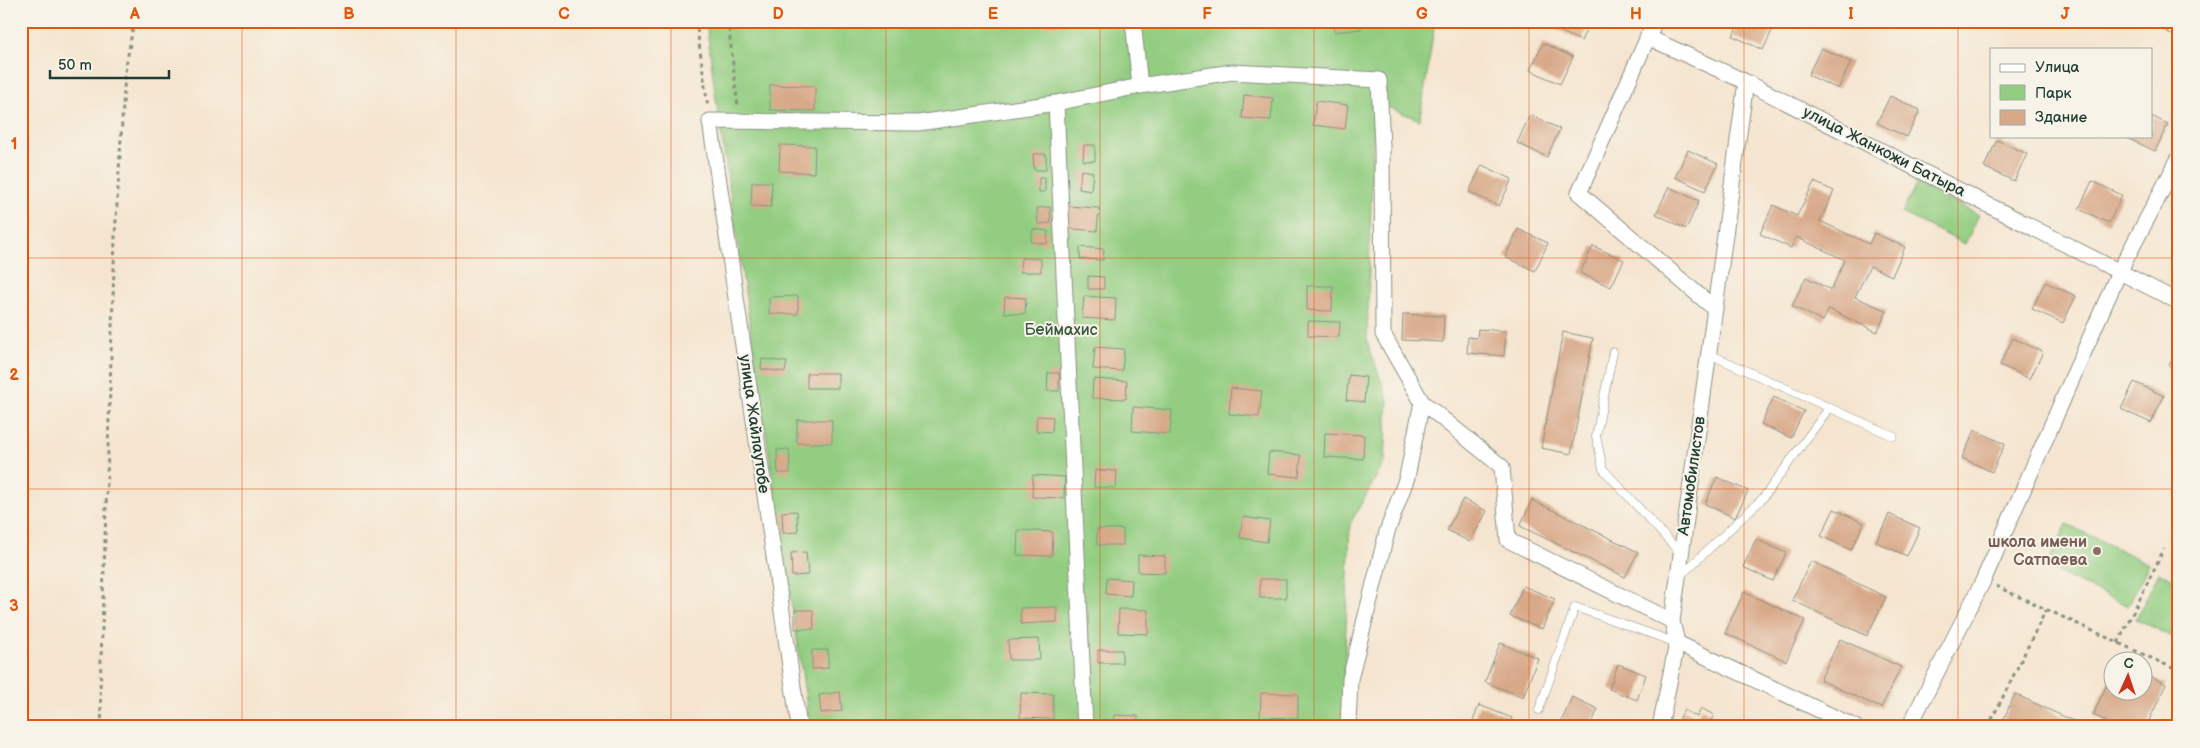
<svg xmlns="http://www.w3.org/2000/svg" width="2200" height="748" viewBox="0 0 2200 748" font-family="'Balsamiq Sans',sans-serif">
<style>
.green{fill:#93cd81;stroke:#59855a}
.building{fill:#d8a989}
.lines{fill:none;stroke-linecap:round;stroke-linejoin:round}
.lane-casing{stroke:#8a9182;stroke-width:9}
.street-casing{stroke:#8a9182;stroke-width:17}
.path{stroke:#8a9182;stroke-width:3;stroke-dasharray:4 4;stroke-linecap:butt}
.lane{stroke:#fff;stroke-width:8}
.street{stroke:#fff;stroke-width:15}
.grid{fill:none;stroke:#de580e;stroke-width:1;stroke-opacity:0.55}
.education-dot{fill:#8d6e63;stroke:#f7f3e8;stroke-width:2}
.labels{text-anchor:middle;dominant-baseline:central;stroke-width:4;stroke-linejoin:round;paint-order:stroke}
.street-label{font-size:16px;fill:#1f3d34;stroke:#f7f3e8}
.park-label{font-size:16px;fill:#365a43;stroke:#f7f3e8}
.education-label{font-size:16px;font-weight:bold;fill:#785e54;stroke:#f7f3e8;text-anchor:end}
.neatline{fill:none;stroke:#de580e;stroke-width:2}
.grid-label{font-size:16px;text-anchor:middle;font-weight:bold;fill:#de580e}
</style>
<rect width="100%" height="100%" fill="#f7f3e8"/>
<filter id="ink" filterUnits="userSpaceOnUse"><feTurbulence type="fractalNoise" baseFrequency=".02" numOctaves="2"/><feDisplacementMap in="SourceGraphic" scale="10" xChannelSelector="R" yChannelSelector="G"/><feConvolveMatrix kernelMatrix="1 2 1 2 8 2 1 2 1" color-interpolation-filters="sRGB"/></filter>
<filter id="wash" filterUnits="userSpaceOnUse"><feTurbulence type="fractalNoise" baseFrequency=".0096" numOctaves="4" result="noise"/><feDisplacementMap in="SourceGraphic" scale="20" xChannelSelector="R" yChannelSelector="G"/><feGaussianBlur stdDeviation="1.12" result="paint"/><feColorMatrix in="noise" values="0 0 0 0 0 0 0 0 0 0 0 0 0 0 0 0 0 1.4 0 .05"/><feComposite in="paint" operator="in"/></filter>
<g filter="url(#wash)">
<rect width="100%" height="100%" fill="#f5e5d0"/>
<path class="green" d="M706,21H1435L1420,120L1374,102L1367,341L1388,400L1385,461L1350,524L1342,727H810L714,85Z
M1916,184L1979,215L1965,244L1902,213Z
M2067,524L2149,564L2128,606L2046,567Z
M2159,572L2179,582V640L2136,619Z"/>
<g id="blocks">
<path class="building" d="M1043,21H1071V24L1044,27Z
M1157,21H1189V26L1157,25Z
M1333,21H1361V29L1334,32Z
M1554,21H1590L1581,41L1551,27Z
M1740,21L1776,22L1763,50L1733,36Z
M1543,43L1573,57L1560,84L1530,70Z
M1821,48L1851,62L1838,89L1808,75Z
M770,85L815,86V111L770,110Z
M1244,95L1273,98L1271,120L1242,118Z
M1890,96L1920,110L1907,137L1877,123Z
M1316,101L1348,105L1345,129L1313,125Z
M1530,115L1560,129L1547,157L1517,143Z
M2151,116L2168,124L2155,151L2123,136H2151Z
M1997,140L2027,154L2014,181L1984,167Z
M780,145L815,146L814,173L779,171Z
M1084,145H1095V161H1083Z
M1688,150L1718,164L1705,191L1675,177Z
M1033,154H1046V170H1034Z
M1482,165L1512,179L1499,206L1469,192Z
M1081,170L1093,172L1091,191L1079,189Z
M1039,178H1045V192H1039Z
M2092,181L2122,195L2109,223L2079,209Z
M752,182H772L771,207L751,206Z
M1814,182L1834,191L1820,221L1869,244L1874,233L1905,247L1892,276L1870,266L1855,297L1887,311L1877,332L1829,309L1823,321L1792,306L1806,277L1831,290L1845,260L1796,237L1791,248L1760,234L1773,205L1797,216Z
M1669,187L1699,201L1686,229L1656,214Z
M1066,206L1099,208L1097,231L1064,228Z
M1050,207L1051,223L1038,224L1037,208Z
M1033,229L1048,231L1047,244L1031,242Z
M1518,229L1548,243L1535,271L1505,257Z
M1593,246L1624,260L1611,287L1580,273Z
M1080,247L1104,249L1103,260L1080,259Z
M1021,258L1041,259V272H1020Z
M1088,276L1104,277V289H1088Z
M2045,282L2076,296L2063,323L2032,309Z
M1307,286H1333L1332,311L1307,310Z
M798,296V314H769V297Z
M1084,296L1116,298L1115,320L1082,318Z
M1005,297L1026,298L1025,314L1004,313Z
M1403,314L1444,316L1443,342L1402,340Z
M1308,321L1340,322L1339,337L1308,336Z
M1478,329L1506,331L1504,356L1467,353L1468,337L1477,338Z
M1563,332L1593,338L1571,454L1541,448Z
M2013,338L2043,352L2030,379L2000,365Z
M2179,344V370L2169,366Z
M1095,347L1124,349L1122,371L1093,369Z
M762,359L787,362L785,372L761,369Z
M807,373H838V388H807Z
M1048,373H1059V391H1047Z
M1349,375L1366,377L1364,402L1346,400Z
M1093,379L1127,381L1126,399L1092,398Z
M2134,382L2164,396L2151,423L2121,409Z
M1231,388L1262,391L1259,417L1229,414Z
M1774,397L1804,411L1791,438L1761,424Z
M1133,407L1172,410L1170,434L1132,431Z
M1037,416L1053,417L1052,432L1036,431Z
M797,420H832V443H797Z
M1975,430L2005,444L1992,472L1962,458Z
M1325,433L1364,435L1363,459L1324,457Z
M789,449L790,473H778L777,450Z
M1269,452L1301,455L1299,477L1267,474Z
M1095,470L1117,471L1116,488L1094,487Z
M1033,475L1065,477L1064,498L1032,497Z
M1717,477L1748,491L1735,518L1705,504Z
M1463,499L1487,511L1470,542L1447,530Z
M1532,500L1638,552L1625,577L1520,526Z
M1834,509L1864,523L1851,550L1821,536Z
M797,511L798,532L783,533L782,512Z
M1889,514L1920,528L1907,556L1876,542Z
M1243,517L1270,521L1267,542L1240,538Z
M1097,529H1123V545H1097Z
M1018,530L1053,532L1052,556L1017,555Z
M1756,539L1786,553L1773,581L1743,567Z
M806,552L808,575L792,576L791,553Z
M1138,555L1165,556V573L1138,572Z
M1811,561L1886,597L1867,636L1792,600Z
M1107,578L1132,580L1131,596L1106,594Z
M1260,579H1286V598H1260Z
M1523,586L1555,599L1542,629L1510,616Z
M1744,592L1805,620L1786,661L1725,633Z
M1057,607V622L1021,624L1020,608Z
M1119,609L1148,610V634L1118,633Z
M795,610H813L814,629H795Z
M1039,639L1040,660H1009L1008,640Z
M1840,639L1901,667L1881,708L1820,680Z
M1500,643L1538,658L1523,697L1485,682Z
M812,650H828V668L812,669Z
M1098,650H1122V663H1098Z
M1618,664L1646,675L1637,700L1609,689Z
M2112,673V690H2142V673L2166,684L2146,727H2104L2106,721L2093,715Z
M840,692L842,711L821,713L819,695Z
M1021,693L1053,694V719L1020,718Z
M1261,693L1298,694V718L1260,717Z
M2015,694L2086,727H2000Z
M1572,697L1598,709L1590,727H1559Z
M1479,705L1512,718L1508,727H1471Z
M1701,708L1714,715L1709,723L1716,727H1686L1677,723L1684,710L1697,717Z
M1114,715L1138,716L1137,727H1113Z"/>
</g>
</g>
<g filter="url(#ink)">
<use href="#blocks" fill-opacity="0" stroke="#8a9182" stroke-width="1"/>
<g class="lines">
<defs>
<path id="lane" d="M1613,352L1596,436L1603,469L1681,554
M1709,354L1893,436
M1680,576L1763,498L1829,408
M1539,710L1575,607L1677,643"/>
<path id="street" d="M1133,21L1140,86
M1655,21L1579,193L1715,309
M2165,21L2179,29
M1647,37L1746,82L2179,302
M1056,103L1085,727
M1422,402L1502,467L1508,540L1672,621
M1677,643L1855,727
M799,727L710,121L918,123L1056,103L1140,86L1232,72L1379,80L1382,147L1383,334L1422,402L1407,477L1387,532L1350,679L1348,727
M1660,727L1677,643L1672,621L1746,82
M1909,727L1983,581L2119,272L2179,158"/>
</defs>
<use href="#lane" class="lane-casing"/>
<use href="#street" class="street-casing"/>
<path class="path" d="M696,21L708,108
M728,21L738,107
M1996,586L2179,671
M2118,643L2164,549
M102,727L100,690L115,237L125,72L134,21
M1988,727L2046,610"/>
<use href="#lane" class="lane"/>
<use href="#street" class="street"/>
</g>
</g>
<path class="grid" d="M242,21V727M456,21V727M671,21V727M886,21V727M1100,21V727M1314,21V727M1529,21V727M1744,21V727M1958,21V727M21,258H2179M21,489H2179"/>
<circle class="education-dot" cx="2097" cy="551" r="5"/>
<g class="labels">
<g class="street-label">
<text transform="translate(1884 152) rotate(27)">улица Жанкожи Батыра</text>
<text transform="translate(754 424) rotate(82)">улица Жайлаутобе</text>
<text transform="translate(1692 476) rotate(-82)">Автомобилистов</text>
</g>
<g class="park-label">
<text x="1061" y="330">Беймахис</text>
</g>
<g class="education-label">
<text x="2087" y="542">школа имени<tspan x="2087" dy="18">Сатпаева</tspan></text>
</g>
</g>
<rect width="2200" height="748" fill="none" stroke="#f7f3e8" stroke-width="55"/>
<rect x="1990" y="48" width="162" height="90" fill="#f7f3e8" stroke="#a1aaa0"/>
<rect x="2000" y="64" width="25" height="8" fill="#ffffff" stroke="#a1aaa0"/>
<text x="2035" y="72" font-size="15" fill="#1f3d34">Улица</text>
<rect x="2000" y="85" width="25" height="15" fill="#93cd81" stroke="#a1aaa0"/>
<text x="2035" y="98" font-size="15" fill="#1f3d34">Парк</text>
<rect x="2000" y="110" width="25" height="15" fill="#d8a989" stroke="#a1aaa0"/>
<text x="2035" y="122" font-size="15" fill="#1f3d34">Здание</text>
<g transform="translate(2128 676) rotate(3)"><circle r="24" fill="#f7f3e8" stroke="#a1aaa0"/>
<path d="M0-4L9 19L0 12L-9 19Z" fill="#c8321e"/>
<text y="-8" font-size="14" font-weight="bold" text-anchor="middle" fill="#1f3d34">С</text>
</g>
<path d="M50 70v8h119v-8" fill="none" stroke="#1f3d34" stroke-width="2.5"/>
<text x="58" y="70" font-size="15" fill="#1f3d34" stroke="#f7f3e8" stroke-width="4" paint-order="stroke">50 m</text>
<rect x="28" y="28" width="2144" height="692" class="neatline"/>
<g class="grid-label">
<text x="135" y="19">A</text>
<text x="349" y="19">B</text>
<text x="564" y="19">C</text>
<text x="778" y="19">D</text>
<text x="993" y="19">E</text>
<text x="1207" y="19">F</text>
<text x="1422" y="19">G</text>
<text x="1636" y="19">H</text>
<text x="1851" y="19">I</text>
<text x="2065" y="19">J</text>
<text x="14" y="149">1</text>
<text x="14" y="380">2</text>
<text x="14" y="611">3</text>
</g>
</svg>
